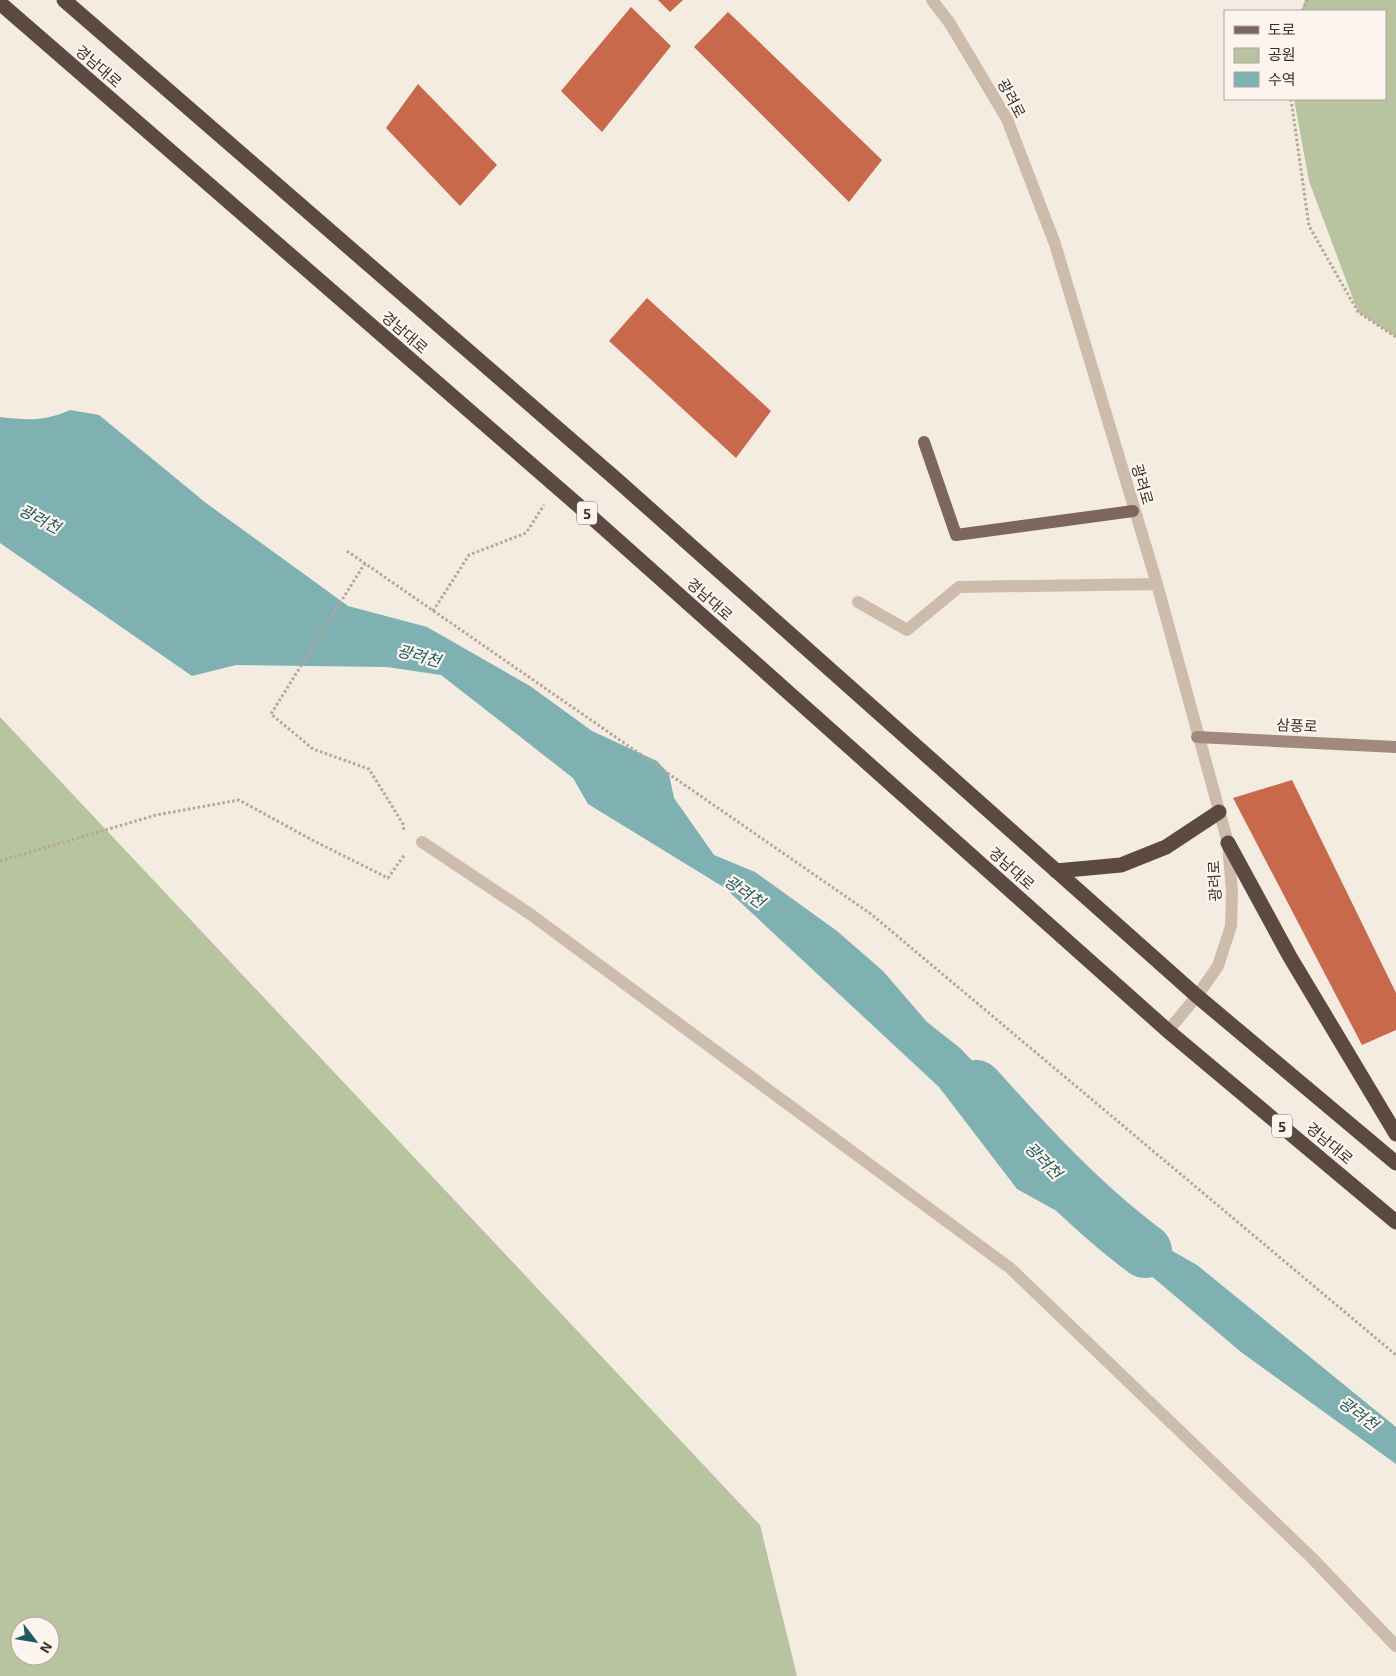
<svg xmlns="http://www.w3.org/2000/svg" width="1396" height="1676" viewBox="0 0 1396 1676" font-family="'Exo 2','Noto Sans KR',sans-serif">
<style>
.green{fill:#b8c4a0;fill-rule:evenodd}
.water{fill:#7fb0b2}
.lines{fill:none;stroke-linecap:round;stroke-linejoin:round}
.river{stroke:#7fb0b2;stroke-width:54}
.building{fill:#c8694b}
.path{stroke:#b9a596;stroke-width:3;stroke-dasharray:2.5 2.5;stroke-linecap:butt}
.street{stroke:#cdbbac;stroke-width:12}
.secondary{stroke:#a18a7d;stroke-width:12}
.primary{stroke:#7d675c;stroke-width:12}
.highway{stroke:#5c4a42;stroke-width:15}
.labels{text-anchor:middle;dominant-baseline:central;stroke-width:4.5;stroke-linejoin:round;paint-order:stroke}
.shield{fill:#fbf5ee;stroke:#756b66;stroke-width:1}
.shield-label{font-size:14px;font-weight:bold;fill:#3b302b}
.street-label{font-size:15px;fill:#3b302b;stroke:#fbf5ee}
.water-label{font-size:16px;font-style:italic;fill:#1f5a5e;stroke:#fbf5ee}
</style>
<rect width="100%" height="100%" fill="#f4ebe1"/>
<path class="green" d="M1305,0H1396V337L1358,312L1309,181L1294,99H1385V11H1301Z
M0,717L760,1525L797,1676H0ZM20,1626H50V1656H20Z"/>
<path class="water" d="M70,410L99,415L206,503L348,606L427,627L530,686L592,731L657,761L669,774L674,798L714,855L755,872L837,931L883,971L927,1022L960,1048L980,1069L1049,1181L1197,1265L1396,1427V1464L1241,1352L1109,1240L1017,1189L939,1087L725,888L588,804L573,778L441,675L387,667L236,665L192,676L0,543V417C28,420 43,422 70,410Z"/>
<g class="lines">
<path class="river" d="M976,1087C1028,1145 1082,1204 1145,1251"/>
</g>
<path class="building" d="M658,0H683L670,12Z
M631,7L671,46L602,132L561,91Z
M728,12L882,160L849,202L694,47Z
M418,84L497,165L460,206L386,128Z
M647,298L771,411L736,458L609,341Z
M1292,780L1396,993V1030L1362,1045L1233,798Z"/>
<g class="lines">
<path class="path" d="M1303,11L1307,0
M1291,99L1309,226L1358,312L1396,337
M347,551L871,914L1396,1355
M365,563L271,714L313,749L369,769L403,824L404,831
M433,611L469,555L526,533L544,505
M0,861L156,815L239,800L314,841L388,878L405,854"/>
<path class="street" d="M932,0L949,22L1007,119L1055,244L1157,584L1228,843L1232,892L1231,926L1218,966L1197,996L1168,1031
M858,602L907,630L959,587L1157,584
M422,842L530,914L1010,1268L1312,1558L1396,1646"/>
<path class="secondary" d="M1197,737L1396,747"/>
<path class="primary" d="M924,442L956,535L1133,511"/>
<path class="highway" d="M64,0L617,480L1197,996L1396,1163
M0,3L587,513L1168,1031L1396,1222
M1228,843L1290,957L1396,1134
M1056,871L1121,865L1166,847L1219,812"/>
</g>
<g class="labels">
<g class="shield">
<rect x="577" y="501.5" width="20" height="23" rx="4"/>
<rect x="1272" y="1114.5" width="20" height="23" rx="4"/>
</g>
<g class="shield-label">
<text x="587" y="513">5</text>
<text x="1282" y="1126">5</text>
</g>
<g class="street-label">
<text transform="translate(99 66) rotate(41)">경남대로</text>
<text transform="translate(1012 98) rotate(62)">광려로</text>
<text transform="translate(405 332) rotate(41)">경남대로</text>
<text transform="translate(1143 484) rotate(74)">광려로</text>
<text transform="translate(710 599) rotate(42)">경남대로</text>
<text transform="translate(1297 725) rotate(3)">삼풍로</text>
<text transform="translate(1012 868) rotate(42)">경남대로</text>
<text transform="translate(1214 881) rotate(-93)">광려로</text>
<text transform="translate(1330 1143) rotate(40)">경남대로</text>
</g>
<g class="water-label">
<text transform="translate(40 518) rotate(27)">광려천</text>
<text transform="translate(419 655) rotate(15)">광려천</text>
<text transform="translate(745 891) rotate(34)">광려천</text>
<text transform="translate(1044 1160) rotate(45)">광려천</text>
<text transform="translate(1359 1413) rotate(37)">광려천</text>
</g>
</g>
<rect x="1224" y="10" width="162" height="90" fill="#fbf5ee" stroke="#aea6a0"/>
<rect x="1234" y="26" width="25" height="8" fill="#7d675c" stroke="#aea6a0"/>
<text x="1268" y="35" font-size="15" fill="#3b302b">도로</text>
<rect x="1234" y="48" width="25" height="15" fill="#b8c4a0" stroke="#aea6a0"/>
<text x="1268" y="60" font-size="15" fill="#3b302b">공원</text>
<rect x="1234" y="72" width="25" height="15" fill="#7fb0b2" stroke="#aea6a0"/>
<text x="1268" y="85" font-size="15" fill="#3b302b">수역</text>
<g transform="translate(35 1641) rotate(121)"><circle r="24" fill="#fbf5ee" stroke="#aea6a0"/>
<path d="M0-4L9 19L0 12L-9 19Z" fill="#1f5a5e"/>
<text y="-8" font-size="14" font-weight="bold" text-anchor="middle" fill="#3b302b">N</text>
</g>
</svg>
